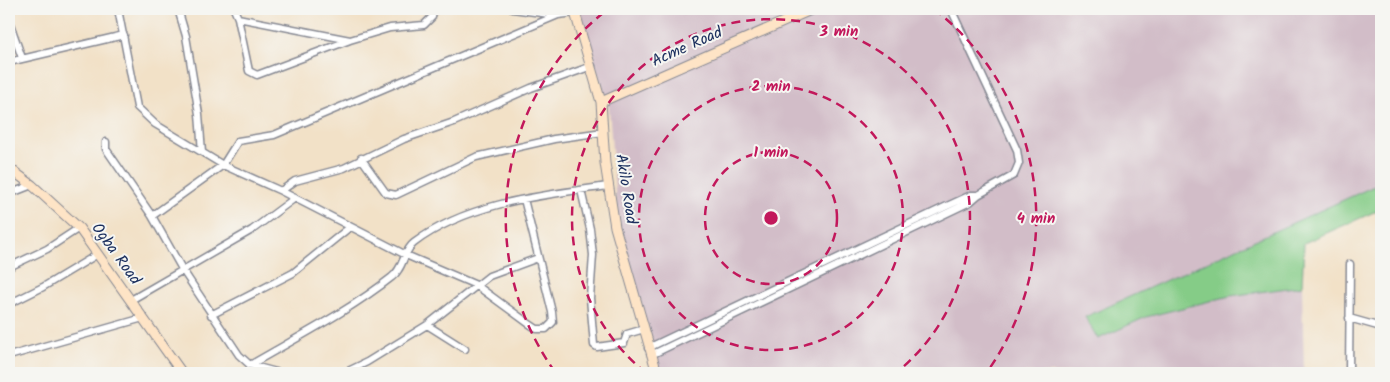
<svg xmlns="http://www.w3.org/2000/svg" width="1390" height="382" viewBox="0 0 1390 382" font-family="Kalam,sans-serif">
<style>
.industrial{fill:#d2bdc8}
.green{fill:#85cc87;stroke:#507e72}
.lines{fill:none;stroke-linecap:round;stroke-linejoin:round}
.street-casing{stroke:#868892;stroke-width:9}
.secondary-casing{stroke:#868892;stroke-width:11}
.street{stroke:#fff;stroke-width:6}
.secondary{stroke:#fee4c6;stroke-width:9}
.ring{fill:none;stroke:#c2185b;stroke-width:2.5;stroke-dasharray:9 6}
.labels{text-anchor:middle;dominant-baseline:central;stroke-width:4;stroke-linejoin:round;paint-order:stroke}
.street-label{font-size:16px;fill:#1b2f5e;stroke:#f6f6f2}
.centre{fill:#c2185b;stroke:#f6f6f2;stroke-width:2.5}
.ring-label{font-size:15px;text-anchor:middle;font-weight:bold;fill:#c2185b;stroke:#f6f6f2;stroke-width:4;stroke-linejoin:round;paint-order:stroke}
</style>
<rect width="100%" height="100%" fill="#f6f6f2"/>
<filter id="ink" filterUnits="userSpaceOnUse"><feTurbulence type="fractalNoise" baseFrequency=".02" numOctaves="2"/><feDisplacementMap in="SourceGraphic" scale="10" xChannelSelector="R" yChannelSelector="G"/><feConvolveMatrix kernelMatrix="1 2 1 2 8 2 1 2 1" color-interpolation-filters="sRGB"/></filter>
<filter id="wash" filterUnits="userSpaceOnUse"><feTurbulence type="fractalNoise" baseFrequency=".0096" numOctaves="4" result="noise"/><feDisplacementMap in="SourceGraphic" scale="20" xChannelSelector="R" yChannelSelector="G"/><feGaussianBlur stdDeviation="1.12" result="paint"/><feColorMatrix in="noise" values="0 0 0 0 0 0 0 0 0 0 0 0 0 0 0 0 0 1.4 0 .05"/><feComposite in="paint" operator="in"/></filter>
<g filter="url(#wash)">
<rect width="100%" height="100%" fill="#f2e1c7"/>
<path class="industrial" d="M577,9H1381V183L1085,317L1098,339L1146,317L1230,296L1302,286L1304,373H660L617,219L609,108Z"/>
<path class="green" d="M1381,183V209L1304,243L1302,286L1230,296L1146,317L1098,339L1085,317Z"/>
</g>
<g filter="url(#ink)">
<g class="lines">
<defs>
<path id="street" d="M118,9L137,107L155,124L223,165L281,191L406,255L476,285L528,323L537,329H546L553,322L552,312L524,199
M178,9L186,36L199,114L202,152
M234,9L238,18L249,71L257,75L350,40L390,28L424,25L432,17L434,9
M513,9L556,15
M238,18L350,40
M9,21L22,58
M9,62L124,35
M106,142V149L152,216L182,269L239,355L250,365L280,373
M361,158L386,193L396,195L476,157L554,139L603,132
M581,190L590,229L593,255L590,298L594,345L597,347L624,343L627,334L644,329
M281,191L295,181L344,168L404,139L454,122L531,88L592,66
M9,194L32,185
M152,216L223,165L238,141L274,135L558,15L575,13
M9,267L47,249L79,228
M131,300L252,230L295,198
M9,304L43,287L98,254
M211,315L293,273L350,227
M1349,318L1381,327
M427,325L465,349
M648,348L947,206L971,195H978
M651,355L970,202L978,195L1014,175L1019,163L1017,150L951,9
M9,356L143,318
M250,365C298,337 349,311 392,277C404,268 403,251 414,243C468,202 544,195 608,186
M344,373L367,362L427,325L489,276L538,258
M1349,373L1350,264"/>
<path id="secondary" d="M574,9L601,102L605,163L615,227L657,373
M601,102L813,9
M9,168L32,185L79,228L182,373"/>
</defs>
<use href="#street" class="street-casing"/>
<use href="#secondary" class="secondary-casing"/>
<use href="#street" class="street"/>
<use href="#secondary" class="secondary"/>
</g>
</g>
<g class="ring">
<circle cx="771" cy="218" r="66"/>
<circle cx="771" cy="218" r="132"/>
<path d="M646 373A199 199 0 1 1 896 373"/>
<path d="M555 372A265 265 0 0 1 608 9M934 9A265 265 0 0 1 987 372"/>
</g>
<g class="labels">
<g class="street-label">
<text transform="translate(687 47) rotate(-24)">Acme Road</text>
<text transform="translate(626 189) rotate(81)">Akilo Road</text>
<text transform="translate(116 254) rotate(54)">Ogba Road</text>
</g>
</g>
<circle cx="771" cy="218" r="8" class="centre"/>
<g class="ring-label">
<text x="839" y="36">3 min</text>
<text x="771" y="91">2 min</text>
<text x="771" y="157">1 min</text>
<text x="1036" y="223">4 min</text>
</g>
<rect width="1390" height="382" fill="none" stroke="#f6f6f2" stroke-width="30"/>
</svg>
